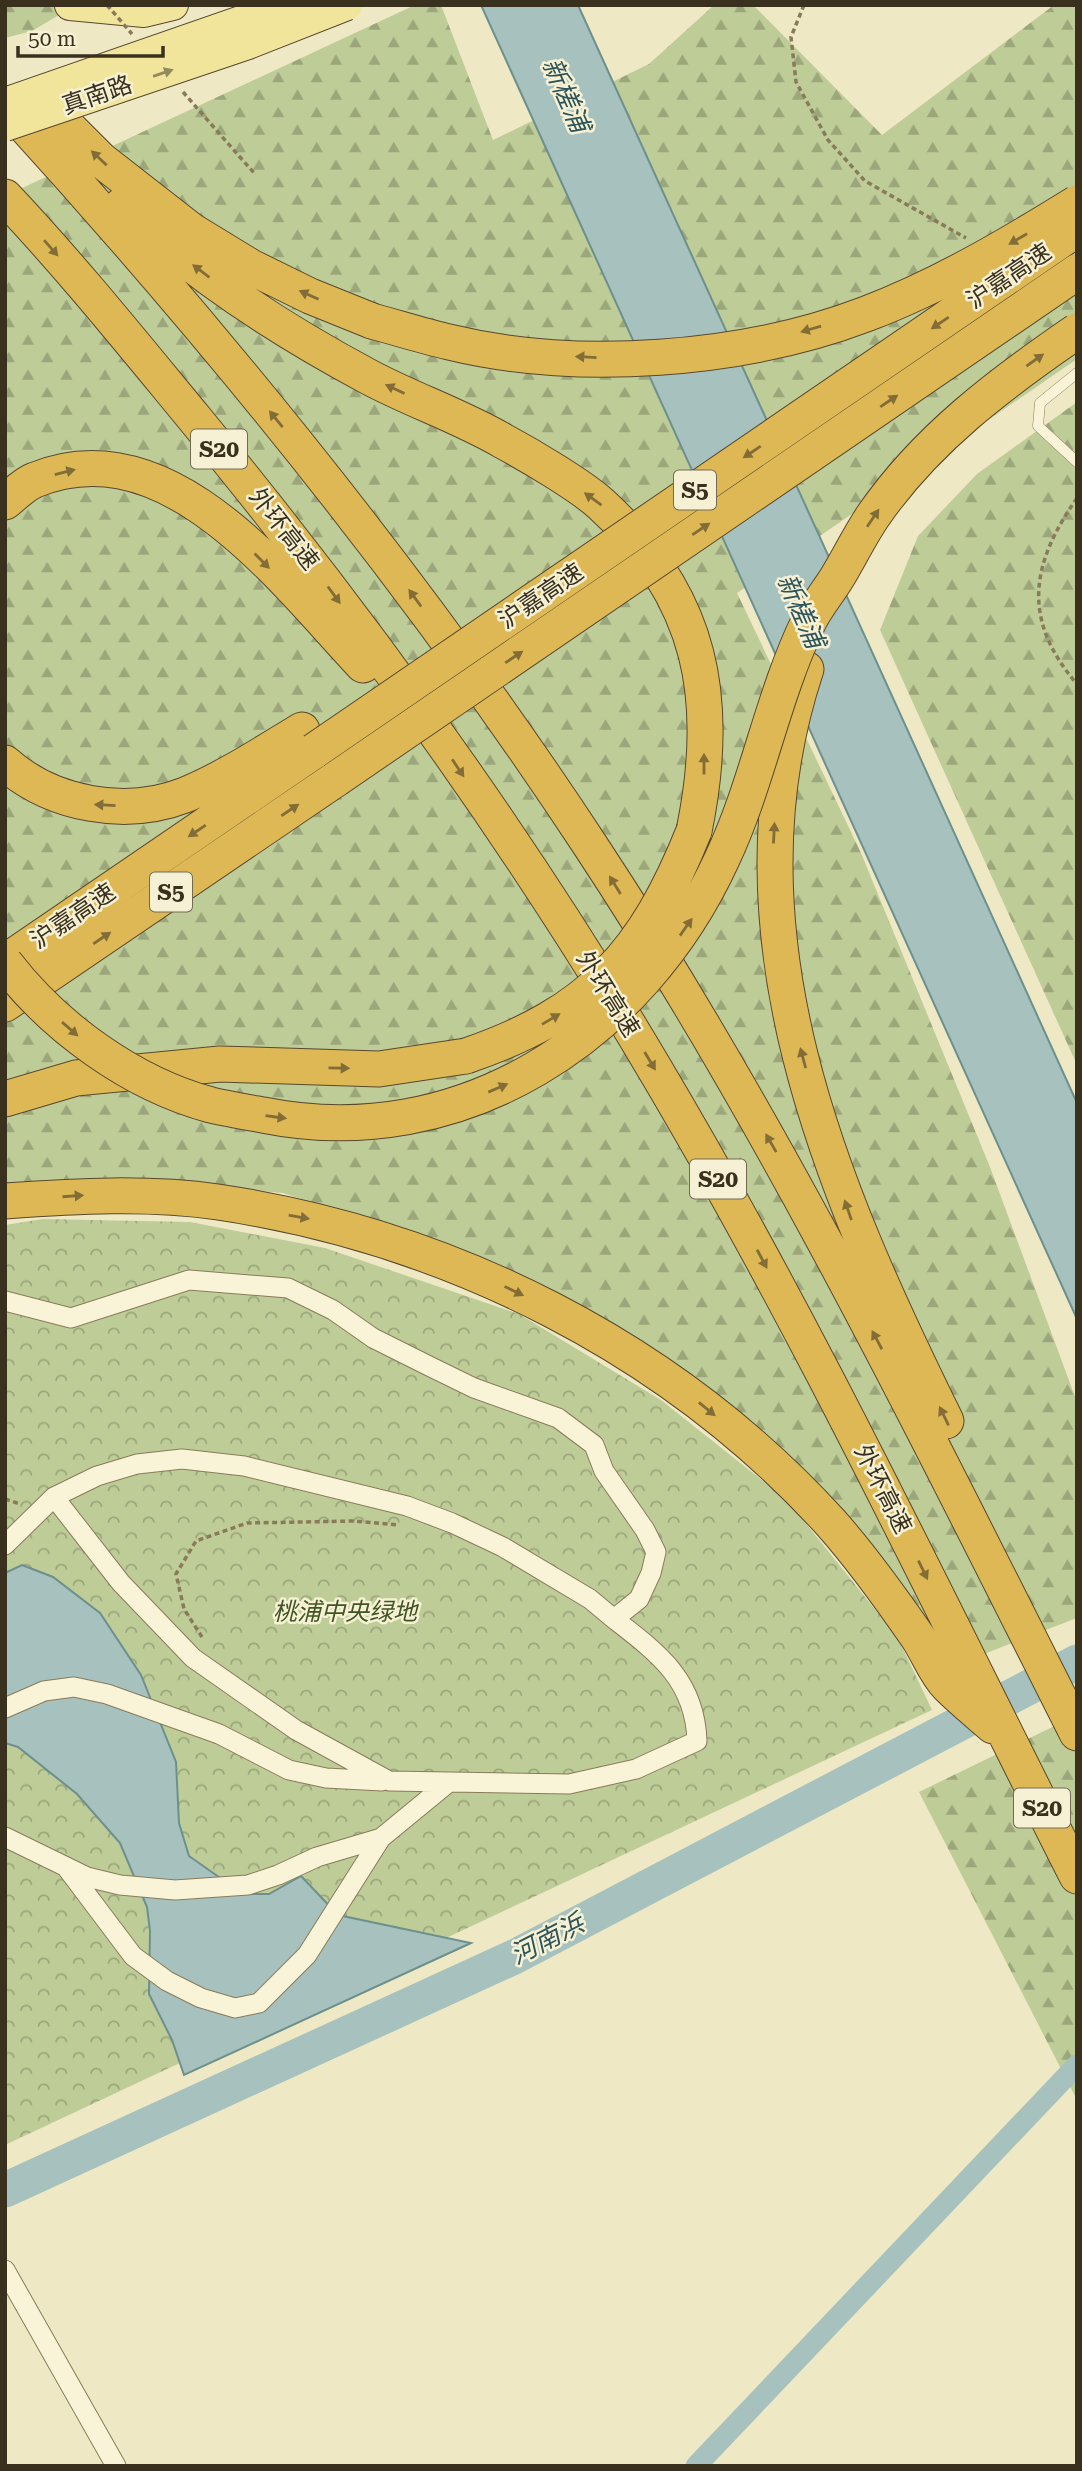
<svg xmlns="http://www.w3.org/2000/svg" width="1082" height="2471" viewBox="0 0 1082 2471" font-family="'Roboto Serif','Noto Sans SC',serif">
<style>
.forest{fill:url(#forest-firs)}
.park{fill:url(#park-crowns)}
.water{fill:#a6c1be;stroke:#6d908d;stroke-width:2}
.lines{fill:none;stroke-linecap:round;stroke-linejoin:round}
.canal{stroke:#a6c1be;stroke-width:21}
.river{stroke:#a6c1be;stroke-width:35}
.lane-casing{stroke:#897b5a;stroke-width:11}
.street-casing{stroke:#897b5a;stroke-width:21}
.primary-casing{stroke:#57482f;stroke-width:32}
.highway-casing{stroke:#57482f;stroke-width:37}
.path{stroke:#897b5a;stroke-width:3.5;stroke-dasharray:5 3.5;stroke-linecap:butt}
.lane{stroke:#f9f4d7;stroke-width:10}
.street{stroke:#f9f4d7;stroke-width:19}
.primary{stroke:#f1e59c;stroke-width:30}
.highway{stroke:#ddb855;stroke-width:35}
.primary-bridge-casing{stroke:#57482f;stroke-width:32;stroke-linecap:butt}
.highway-bridge-casing{stroke:#57482f;stroke-width:37;stroke-linecap:butt}
.path-bridge{stroke:#897b5a;stroke-width:3.5;stroke-dasharray:5 3.5;stroke-linecap:butt}
.primary-bridge{stroke:#f1e59c;stroke-width:30}
.highway-bridge{stroke:#ddb855;stroke-width:35}
.oneway{fill:#958a5d}
.oneway2{fill:#836d37}
.labels{text-anchor:middle;dominant-baseline:central;stroke-width:5;stroke-linejoin:round;paint-order:stroke}
.shield{fill:#f6f1d4;stroke:#726a55;stroke-width:2}
.shield-label{font-size:23px;font-weight:bold;fill:#39301e}
.street-label{font-size:24px;fill:#39301e;stroke:#f6f1d4}
.park-label{font-size:24px;font-style:italic;fill:#415525;stroke:#f6f1d4}
.water-label{font-size:26px;font-style:italic;fill:#2e5459;stroke:#f6f1d4}
</style>
<defs>
<pattern id="forest-firs" width="22" height="20" patternUnits="userSpaceOnUse" patternTransform="scale(1.75)"><rect width="22" height="20" fill="#becc98"/><path d="M5 1l3.5 6h-7zM16 11l3.5 6h-7z" fill="#9ba67b"/></pattern>
<pattern id="park-crowns" width="20" height="18" patternUnits="userSpaceOnUse" patternTransform="scale(1.75)"><rect width="20" height="18" fill="#becc98"/><path d="M2 6a3 3 0 1 1 6 0M12 15a3 3 0 1 1 6 0" fill="none" stroke="#9ba67b"/></pattern>
</defs>
<rect width="100%" height="100%" fill="#eee9c4"/>
<path class="forest" d="M5,5H76L32,31L5,38Z
M415,5H441L493,140L649,64L714,5H753L882,135L1054,5H1077V359L737,593L861,853L990,1167L1077,1402V1618L958,1664L807,1483L443,1246L283,1193L139,1181L5,1189V196Z
M1077,402V1065L880,630L918,536L977,474Z
M1077,1715V2100L919,1792Z"/>
<path class="park" d="M43,1219L190,1222L325,1248L519,1314L661,1400L787,1500L898,1638L932,1710L5,2145V1225Z"/>
<path class="water" d="M481,5H578L1077,1103V1319Z
M22,1565L53,1577L100,1613L141,1675L176,1762L179,1823L189,1856L243,1894H269L301,1876L338,1915L471,1943L184,2075L172,2040L149,1994L150,1931L147,1907L120,1843L77,1794L18,1747L5,1743V1573Z"/>
<g class="lines">
<path class="canal" d="M696,2466L1077,2065"/>
<path class="river" d="M5,2190L514,1957L1077,1662"/>
<defs>
<path id="lane" d="M1077,373L1040,403L1038,426L1077,462"/>
<path id="street" d="M5,1301L71,1318L189,1280L288,1288L333,1310L373,1338L429,1366L474,1388L558,1418L594,1445L604,1471L645,1530L656,1552L651,1573L639,1599L614,1619L590,1599L503,1547L452,1523L407,1506L244,1466L182,1459L137,1464L97,1476L54,1497L5,1545
M54,1497L121,1583L193,1658L296,1730L389,1781L569,1784L636,1769L697,1741C695,1680 658,1653 614,1619
M5,1708L44,1691L74,1687L107,1694L219,1734L289,1770L326,1778L382,1781
M5,1837L87,1877L120,1885L175,1890L248,1885L278,1875L317,1857L381,1838
M66,1867L133,1956L167,1981L201,1998L235,2008L259,2003L307,1955L381,1838L448,1783
M5,2270L116,2466"/>
<path id="primary" d="M70,5L144,12L173,5"/>
<path id="highway" d="M23,103L54,113L101,160L192,231L251,267L310,296L372,321
M5,104C217,336 417,582 590,845C776,1127 925,1432 1077,1733
M5,197C72,268 133,344 195,419C362,622 519,839 653,1066C809,1328 939,1604 1077,1876
M122,205C195,275 281,330 369,377C412,400 460,416 503,441C529,455 580,485 601,504C703,597 721,700 694,831
M5,502C14,495 24,484 35,480C169,425 283,580 363,665
M806,669C719,931 831,1188 946,1421
M5,763C52,805 126,818 185,795C226,778 264,753 302,730
M5,962L314,751
M5,1004L336,779
M5,1099L76,1078L220,1064L379,1069L466,1056
M5,1201C76,1196 148,1192 218,1202C451,1237 672,1348 831,1523C863,1559 890,1597 917,1636C928,1652 935,1673 948,1686C962,1700 978,1713 993,1726"/>
</defs>
<use href="#lane" class="lane-casing"/>
<use href="#street" class="street-casing"/>
<use href="#primary" class="primary-casing"/>
<use href="#highway" class="highway-casing"/>
<path class="path" d="M804,5L791,37L796,82L828,140L865,181L966,238
M239,156L255,174
M1077,498C1031,564 1021,619 1077,684
M5,1499L20,1504
M202,1637L184,1609L176,1574L196,1541L247,1523L355,1521L398,1525"/>
<use href="#lane" class="lane"/>
<use href="#street" class="street"/>
<use href="#primary" class="primary"/>
<use href="#highway" class="highway"/>
<defs>
<path id="primary-bridge" d="M5,103L287,5
M5,126L248,44L347,5"/>
<path id="highway-bridge" d="M372,321C398,328 423,336 449,342C577,373 743,361 866,314C940,286 1009,245 1077,203
M314,751L1077,229
M336,779L1077,272
M5,963C54,1027 132,1084 211,1105C228,1109 246,1112 263,1115C461,1155 641,1036 722,859C758,783 772,697 809,621C817,605 829,591 838,576C850,556 860,535 873,516C926,439 1001,383 1077,331
M466,1056C592,1013 645,953 694,831"/>
</defs>
<use href="#primary-bridge" class="primary-bridge-casing"/>
<use href="#highway-bridge" class="highway-bridge-casing"/>
<path class="path-bridge" d="M107,5L132,34
M183,92L239,156"/>
<use href="#primary-bridge" class="primary-bridge"/>
<use href="#highway-bridge" class="highway-bridge"/>
</g>
<defs><path id="oneway-solid" d="M-6-.8H1V-3.2L6.5 0L1 3.2V.8H-6Z" transform="scale(1.75)"/></defs>
<use class="oneway" href="#oneway-solid" transform="translate(163 73) rotate(-19)"/>
<g class="oneway2">
<use href="#oneway-solid" transform="translate(99 158) rotate(-137)"/>
<use href="#oneway-solid" transform="translate(1018 239) rotate(150)"/>
<use href="#oneway-solid" transform="translate(51 248) rotate(49)"/>
<use href="#oneway-solid" transform="translate(201 271) rotate(-143)"/>
<use href="#oneway-solid" transform="translate(309 295) rotate(-156)"/>
<use href="#oneway-solid" transform="translate(940 323) rotate(146)"/>
<use href="#oneway-solid" transform="translate(811 329) rotate(164)"/>
<use href="#oneway-solid" transform="translate(586 357) rotate(-177)"/>
<use href="#oneway-solid" transform="translate(1035 360) rotate(-35)"/>
<use href="#oneway-solid" transform="translate(395 389) rotate(-155)"/>
<use href="#oneway-solid" transform="translate(889 401) rotate(-34)"/>
<use href="#oneway-solid" transform="translate(276 419) rotate(-129)"/>
<use href="#oneway-solid" transform="translate(752 452) rotate(146)"/>
<use href="#oneway-solid" transform="translate(65 472) rotate(-14)"/>
<use href="#oneway-solid" transform="translate(593 499) rotate(-144)"/>
<use href="#oneway-solid" transform="translate(873 518) rotate(-56)"/>
<use href="#oneway-solid" transform="translate(701 529) rotate(-34)"/>
<use href="#oneway-solid" transform="translate(262 561) rotate(45)"/>
<use href="#oneway-solid" transform="translate(334 595) rotate(54)"/>
<use href="#oneway-solid" transform="translate(415 598) rotate(-126)"/>
<use href="#oneway-solid" transform="translate(514 657) rotate(-34)"/>
<use href="#oneway-solid" transform="translate(704 764) rotate(-90)"/>
<use href="#oneway-solid" transform="translate(458 768) rotate(56)"/>
<use href="#oneway-solid" transform="translate(105 805) rotate(-177)"/>
<use href="#oneway-solid" transform="translate(290 810) rotate(-34)"/>
<use href="#oneway-solid" transform="translate(197 831) rotate(146)"/>
<use href="#oneway-solid" transform="translate(774 833) rotate(-87)"/>
<use href="#oneway-solid" transform="translate(615 885) rotate(-122)"/>
<use href="#oneway-solid" transform="translate(686 927) rotate(-55)"/>
<use href="#oneway-solid" transform="translate(102 938) rotate(-34)"/>
<use href="#oneway-solid" transform="translate(551 1019) rotate(-31)"/>
<use href="#oneway-solid" transform="translate(70 1029) rotate(41)"/>
<use href="#oneway-solid" transform="translate(803 1058) rotate(-105)"/>
<use href="#oneway-solid" transform="translate(650 1061) rotate(59)"/>
<use href="#oneway-solid" transform="translate(339 1068) rotate(1)"/>
<use href="#oneway-solid" transform="translate(498 1088) rotate(-23)"/>
<use href="#oneway-solid" transform="translate(276 1117) rotate(8)"/>
<use href="#oneway-solid" transform="translate(771 1143) rotate(-120)"/>
<use href="#oneway-solid" transform="translate(73 1196) rotate(-4)"/>
<use href="#oneway-solid" transform="translate(848 1210) rotate(-109)"/>
<use href="#oneway-solid" transform="translate(299 1217) rotate(10)"/>
<use href="#oneway-solid" transform="translate(762 1259) rotate(62)"/>
<use href="#oneway-solid" transform="translate(514 1291) rotate(26)"/>
<use href="#oneway-solid" transform="translate(877 1340) rotate(-118)"/>
<use href="#oneway-solid" transform="translate(707 1409) rotate(39)"/>
<use href="#oneway-solid" transform="translate(944 1416) rotate(-116)"/>
<use href="#oneway-solid" transform="translate(923 1570) rotate(64)"/>
</g>
<g class="labels">
<g class="shield">
<rect x="191" y="429.5" width="56" height="39" rx="5"/>
<rect x="674" y="470.5" width="42" height="39" rx="5"/>
<rect x="150" y="872.5" width="42" height="39" rx="5"/>
<rect x="690" y="1159.5" width="56" height="39" rx="5"/>
<rect x="1014" y="1788.5" width="56" height="39" rx="5"/>
</g>
<g class="shield-label">
<text x="219" y="449">S20</text>
<text x="695" y="490">S5</text>
<text x="171" y="892">S5</text>
<text x="718" y="1179">S20</text>
<text x="1042" y="1808">S20</text>
</g>
<g class="street-label">
<text transform="translate(97 95) rotate(-19)">真南路</text>
<text transform="translate(1009 276) rotate(-34)">沪嘉高速</text>
<text transform="translate(284 529) rotate(52)">外环高速</text>
<text transform="translate(541 596) rotate(-34)">沪嘉高速</text>
<text transform="translate(73 916) rotate(-34)">沪嘉高速</text>
<text transform="translate(608 994) rotate(58)">外环高速</text>
<text transform="translate(883 1489) rotate(63)">外环高速</text>
</g>
<g class="park-label">
<text x="345" y="1612">桃浦中央绿地</text>
</g>
<g class="water-label">
<text transform="translate(566 95) rotate(66)">新槎浦</text>
<text transform="translate(801 611) rotate(66)">新槎浦</text>
<text transform="translate(547 1939) rotate(-27)">河南浜</text>
</g>
</g>
<rect width="1082" height="2471" fill="none" stroke="#39301e" stroke-width="14"/>
<path d="M18 46v10h145v-10" fill="none" stroke="#39301e" stroke-width="3.5"/>
<text x="28" y="46" font-size="21" fill="#39301e" stroke="#f6f1d4" stroke-width="5" paint-order="stroke">50 m</text>
</svg>
